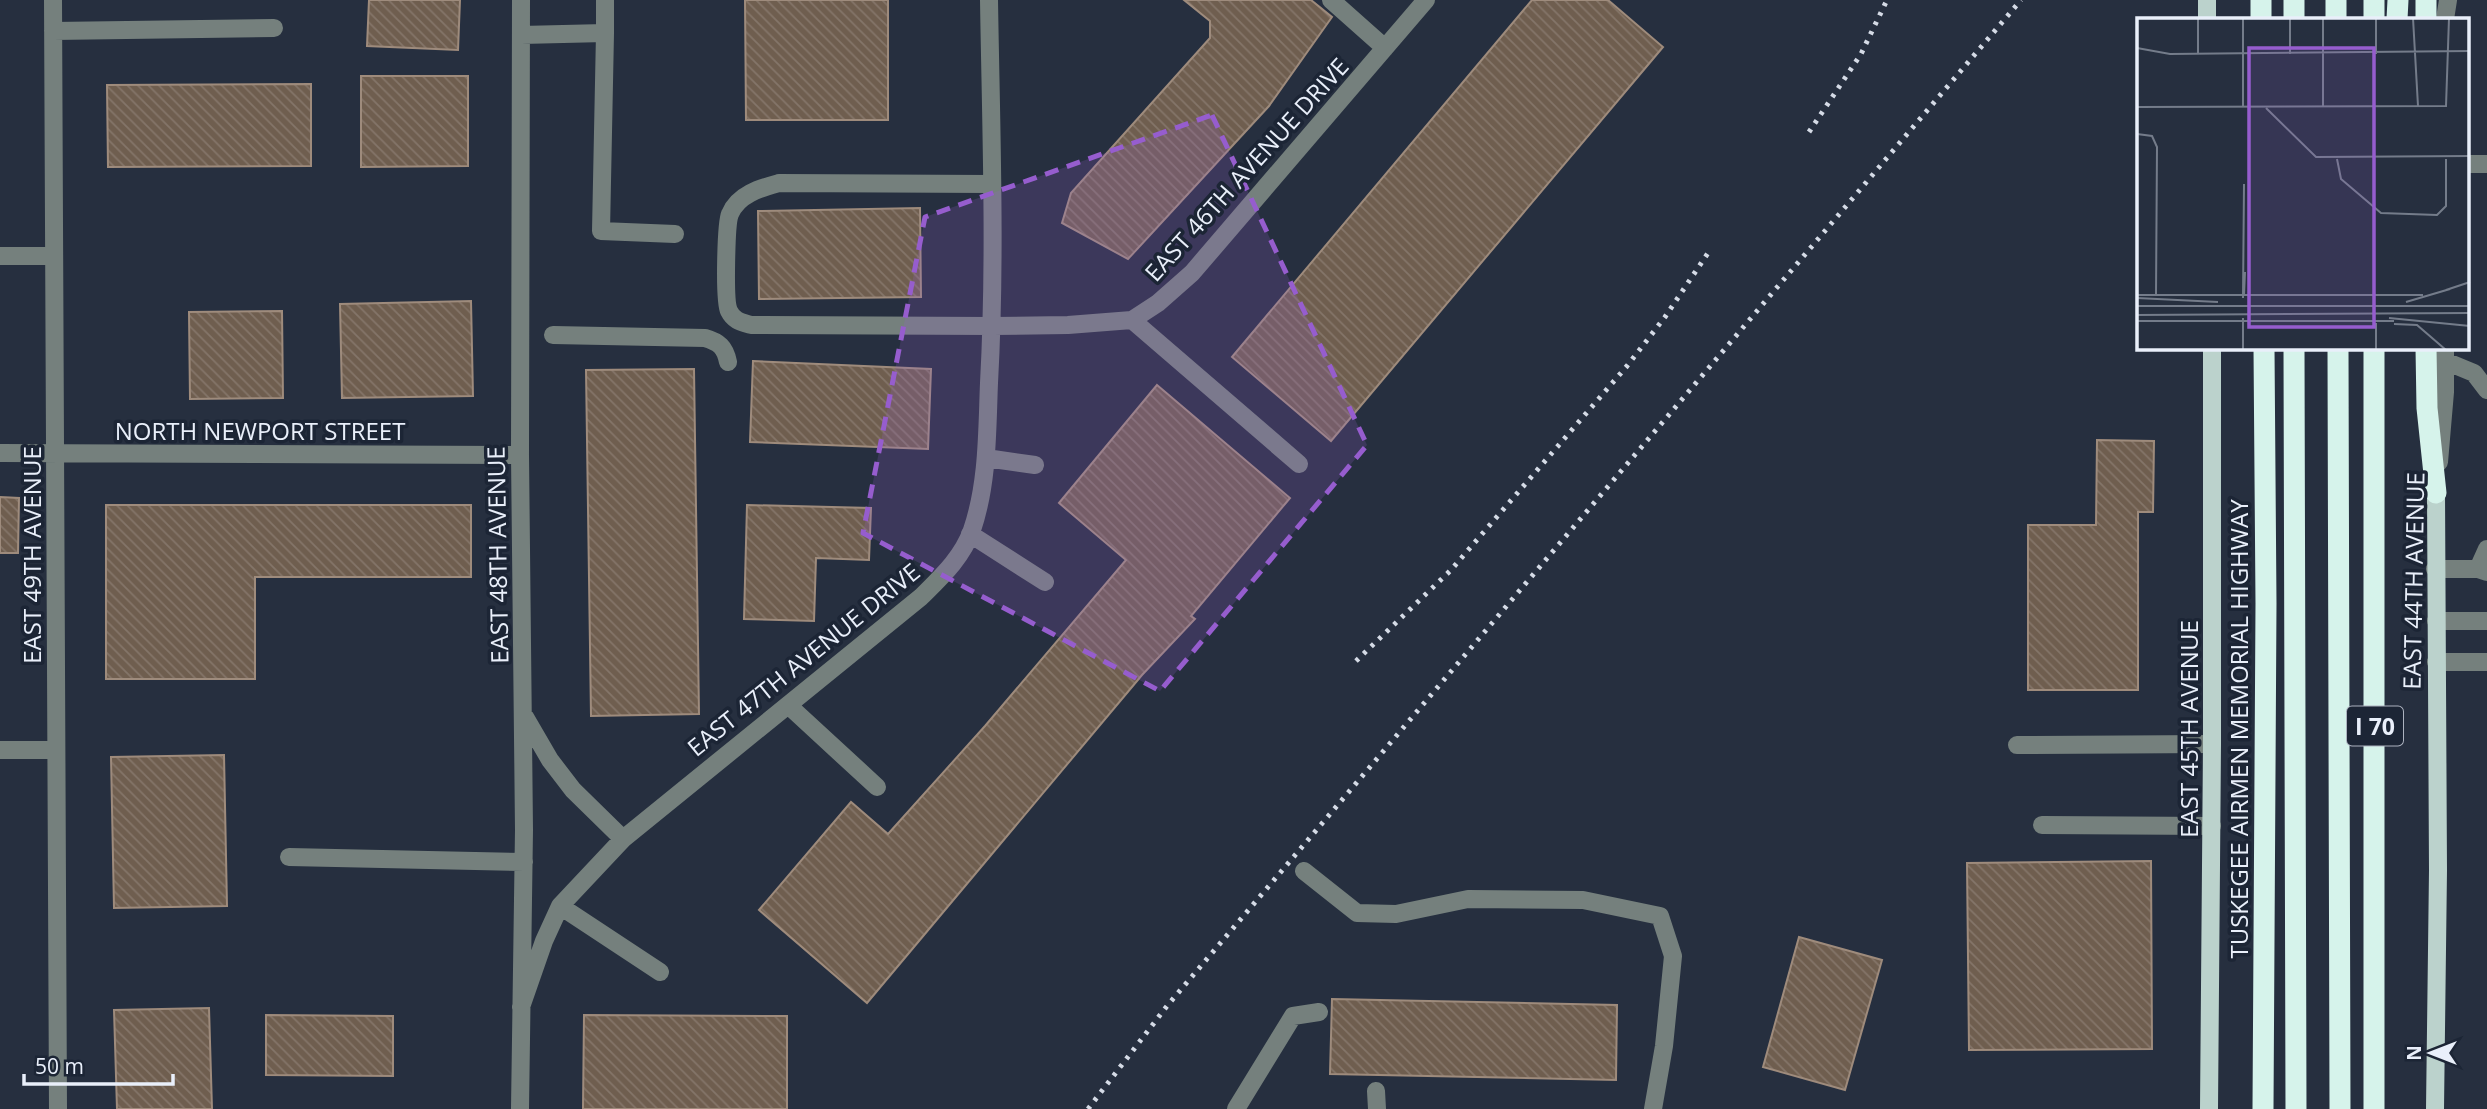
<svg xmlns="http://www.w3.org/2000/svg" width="2487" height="1109" viewBox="0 0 2487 1109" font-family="'Open Sans',sans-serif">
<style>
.building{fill:url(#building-back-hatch);stroke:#9e8b7c;stroke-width:2}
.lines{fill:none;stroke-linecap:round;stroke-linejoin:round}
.minor{stroke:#75807d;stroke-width:18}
.major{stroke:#bbd2cc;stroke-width:18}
.highway{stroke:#d6f3eb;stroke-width:21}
.rail{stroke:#d5dbe6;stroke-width:5;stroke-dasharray:3.5 7;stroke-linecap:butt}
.marked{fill:#965dce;fill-opacity:0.2;stroke:#965dce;stroke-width:5;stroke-dasharray:14 9;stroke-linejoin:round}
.labels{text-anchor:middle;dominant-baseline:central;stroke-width:7;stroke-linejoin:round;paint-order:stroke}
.shield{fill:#1c2535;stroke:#acb2bf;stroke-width:2}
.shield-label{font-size:23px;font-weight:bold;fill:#e9effa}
.street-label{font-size:24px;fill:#e9effa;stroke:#1c2535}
.inset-road{fill:none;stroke:#747c8a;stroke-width:2}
.view{fill:#965dce;fill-opacity:0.15;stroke:#965dce;stroke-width:3.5}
.inset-edge{fill:none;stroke:#e9effa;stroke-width:3.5}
</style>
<defs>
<pattern id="building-back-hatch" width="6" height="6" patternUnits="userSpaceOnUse" patternTransform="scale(1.75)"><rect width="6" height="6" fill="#6f5e4f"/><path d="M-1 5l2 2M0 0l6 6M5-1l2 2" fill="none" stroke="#847569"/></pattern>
</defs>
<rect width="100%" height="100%" fill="#262f3f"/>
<path class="building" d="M369,0H460L458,50L367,46Z
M745,0H888V120H746Z
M1184,0H1311L1332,17L1269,106L1128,259L1062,223L1071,193L1210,38V21Z
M1532,0H1608L1663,47L1331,441L1232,357Z
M361,76H468V166L361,167Z
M311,84V166L108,167L107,85Z
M920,208L921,297L759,299L758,211Z
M471,301L473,396L342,398L340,304Z
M282,311L283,398L190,399L189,312Z
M753,361L931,369L928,449L750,442Z
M694,369L699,714L591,716L586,370Z
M1157,385L1290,498L1191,616L1195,619L1142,675L867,1003L759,910L851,802L888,834L985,726L1126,560L1059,503Z
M2097,440L2154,441L2153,512H2138V690H2028V525H2096Z
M0,497L19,498L18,553H0Z
M106,505H471V577H255V679H106Z
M747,505L871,508L869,560L816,558L814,621L744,619Z
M224,755L227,906L114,908L111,757Z
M2151,861L2152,1049L1969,1050L1967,863Z
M1799,937L1882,960L1845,1090L1763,1067Z
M1332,999L1617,1005L1616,1080L1330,1074Z
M209,1008L212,1109H117L114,1010Z
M266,1015L393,1016V1076L266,1075Z
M584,1015L787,1016V1109H583Z"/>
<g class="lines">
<path class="minor" d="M53,0L58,1109
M1331,0L1385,48
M2445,19L2448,0
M53,31L274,28
M605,33V0
M521,35L605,33L601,231L675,234
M2468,164H2487
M991,184L779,183C761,188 738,194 730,214C726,223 724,301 729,311C734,321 741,322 751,325L992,326L1068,325L1132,320L1158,303L1192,273L1426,0
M0,256H54
M1132,320L1299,464
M553,335L705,338C719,342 725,347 728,362
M2445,361L2474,373L2487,390
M0,453L520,455
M986,458L1035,465
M2439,462L2445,392V348
M970,534L1045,582
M2435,569H2478L2487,572
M2478,569L2487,549
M2436,621H2487
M2436,662H2487
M788,705L877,787
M525,717L550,760L573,790L623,839
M2017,745L2212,744
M0,750H56
M2042,825L2212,826
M289,857L524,862
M1304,871L1357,913L1396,914L1468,899L1583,900L1660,916L1673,956L1664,1046L1653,1109
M560,906L660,972
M521,1007L544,941L560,906L623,839L921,597C941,577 962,558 972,530C988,483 987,432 989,383C996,256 991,128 989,0
M1376,1091L1377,1109
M520,1109L524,830L520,455L521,0
M1236,1109L1293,1016L1319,1012"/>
<path class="major" d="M2207,0V19
M2209,1109L2212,744V348
M2435,1109L2438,870L2436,493"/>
<path class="highway" d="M2261,0V19
M2336,0V19
M2374,0V19
M2294,19V0
M2397,19L2398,0
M2426,19V0
M2294,348L2296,1109
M2338,348L2340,1109
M2374,348V1109
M2426,348L2427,408L2436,493
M2263,1109L2266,603L2264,348"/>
<path class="rail" d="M1809,132L1861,54L1887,0
M1356,661L1451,570L1627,366L1665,317L1710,250
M1088,1109L1167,1006L2021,0"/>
</g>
<path class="marked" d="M1212,115L1367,445L1160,691L863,533L925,217Z"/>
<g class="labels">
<rect class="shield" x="2347" y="706.5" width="56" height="39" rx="5"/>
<g class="shield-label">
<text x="2375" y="726">I 70</text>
</g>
<g class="street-label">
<text transform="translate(1246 169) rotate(-48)">EAST 46TH AVENUE DRIVE</text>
<text x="260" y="430">NORTH NEWPORT STREET</text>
<text transform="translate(31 555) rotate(-90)">EAST 49TH AVENUE</text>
<text transform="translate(497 555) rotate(-91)">EAST 48TH AVENUE</text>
<text transform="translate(2413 581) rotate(-89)">EAST 44TH AVENUE</text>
<text transform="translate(803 659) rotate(-39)">EAST 47TH AVENUE DRIVE</text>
<text transform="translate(2188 729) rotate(-90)">EAST 45TH AVENUE</text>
<text transform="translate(2238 729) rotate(-90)">TUSKEGEE AIRMEN MEMORIAL HIGHWAY</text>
</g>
</g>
<g transform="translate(2137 18)">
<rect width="332" height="332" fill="#262f3f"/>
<path class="inset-road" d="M153,0V36M276,0L281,88M0,30L33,36L333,33M61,36V0M239,36V0M106,88V0M186,88V0M0,89L309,88L312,0M129,90L179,139L333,138M0,116L15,118L20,129L19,277M200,141L204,161L244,195L300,197L309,188V141M309,272L333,264M0,277H286M107,277L108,254M0,280L81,284M106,280L107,166M269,284L313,271M0,288H333M0,297L333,295M106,300V332M252,300L333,308M0,303H182M182,303H257M239,305V332M257,306L280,307L309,332"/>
<path class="view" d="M112,30H237V309H112Z"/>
<rect width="332" height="332" class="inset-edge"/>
</g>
<g transform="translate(2431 1053) rotate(270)" stroke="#1c2535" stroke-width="5" paint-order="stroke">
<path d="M0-5L12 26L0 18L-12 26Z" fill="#e9effa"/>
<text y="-10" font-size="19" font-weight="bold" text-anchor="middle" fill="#e9effa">N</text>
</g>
<path d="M24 1074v10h149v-10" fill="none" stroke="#e9effa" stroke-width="3.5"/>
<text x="35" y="1074" font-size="21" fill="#e9effa" stroke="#1c2535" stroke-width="5" paint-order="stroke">50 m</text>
</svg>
